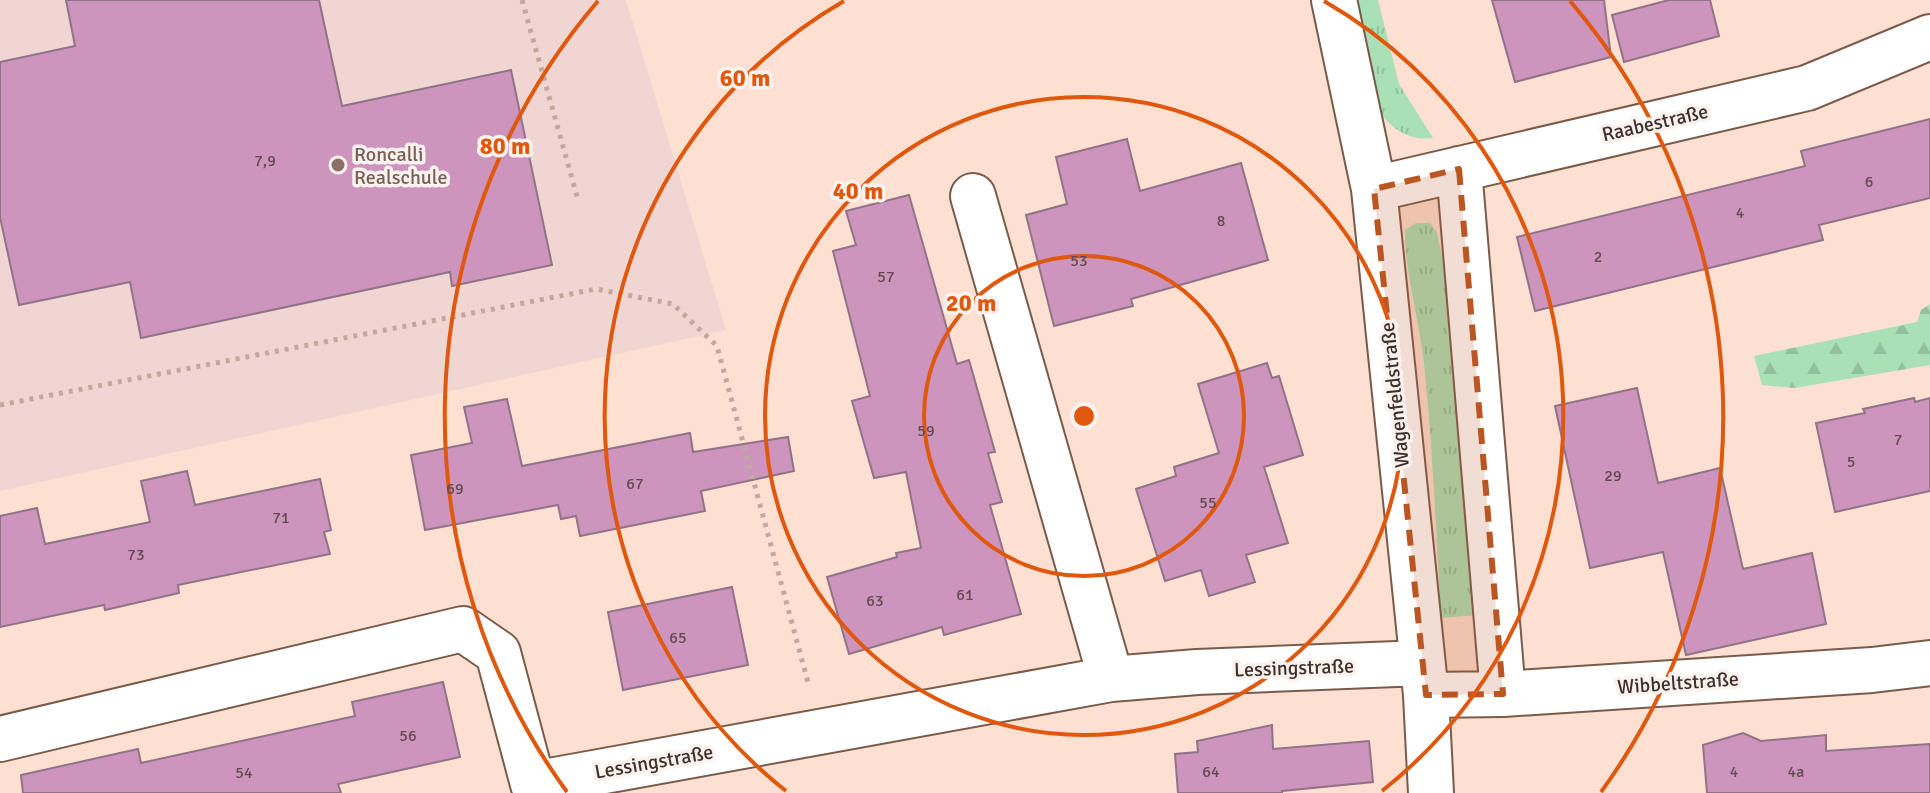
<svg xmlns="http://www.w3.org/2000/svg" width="1930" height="793" viewBox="0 0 1930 793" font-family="Signika,sans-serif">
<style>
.education{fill:#f0d6d2}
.grass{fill:url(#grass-tufts)}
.forest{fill:url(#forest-firs)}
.building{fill:#cd95bd;stroke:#917388;stroke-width:2}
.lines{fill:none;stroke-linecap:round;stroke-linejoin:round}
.minor-casing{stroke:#795b4a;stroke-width:48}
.path{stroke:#c1a99d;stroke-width:5;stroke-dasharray:4 6;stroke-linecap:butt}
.minor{stroke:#fff;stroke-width:44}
.marked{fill:#bb5623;fill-opacity:0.2;stroke:#bb5623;stroke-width:6;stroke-dasharray:16 10;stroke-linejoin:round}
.ring{fill:none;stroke:#e0570e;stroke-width:4}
.education-dot{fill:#8d6e63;stroke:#faf2ee;stroke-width:3}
.labels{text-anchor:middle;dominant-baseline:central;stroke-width:7;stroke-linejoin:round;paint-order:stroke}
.number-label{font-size:16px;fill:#624a4f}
.street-label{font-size:20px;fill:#3f312a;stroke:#faf2ee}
.education-label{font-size:20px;fill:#785e54;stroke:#faf2ee;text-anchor:start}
.centre{fill:#e0570e;stroke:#faf2ee;stroke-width:4}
.ring-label{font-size:24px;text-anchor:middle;font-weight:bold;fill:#e0570e;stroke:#faf2ee;stroke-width:7;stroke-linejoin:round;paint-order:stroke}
</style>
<defs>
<pattern id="grass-tufts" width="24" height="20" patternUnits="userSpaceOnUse" patternTransform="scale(2)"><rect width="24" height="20" fill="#a9e0b5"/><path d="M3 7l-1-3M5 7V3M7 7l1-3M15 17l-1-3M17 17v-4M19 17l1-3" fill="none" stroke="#92c19c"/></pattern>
<pattern id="forest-firs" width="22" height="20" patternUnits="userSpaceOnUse" patternTransform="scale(2)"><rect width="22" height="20" fill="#a9e0b5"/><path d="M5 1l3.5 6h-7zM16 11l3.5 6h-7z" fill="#92c19c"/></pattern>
</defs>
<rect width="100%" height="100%" fill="#fde0d1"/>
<path class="education" d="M0,0H626L726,330L0,491Z"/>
<path class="grass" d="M1351,0H1378L1399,84L1433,138C1406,142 1388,125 1373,104Z
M1416,223H1430L1437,233L1458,331L1478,615L1441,618C1436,533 1433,448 1424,363C1419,319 1405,274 1405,230Z"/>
<path class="forest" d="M1930,304V365L1795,388L1762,385L1754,356L1917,322L1921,310Z"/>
<path class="building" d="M66,0H319L342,106L511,70L552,265L452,286L450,272L141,338L130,282L19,305L0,217V62L75,46Z
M1492,0H1604L1611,57L1515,82Z
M1669,0H1710L1719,36L1624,62L1612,15Z
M1930,119V198L1819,225L1823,240L1535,311L1517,237L1805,166L1801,151Z
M1127,139L1140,191L1241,163L1268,260L1131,299L1133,306L1054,326L1026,215L1067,204L1056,157Z
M909,195L957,364L969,360L995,452L988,453L1002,502L990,505L1021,614L944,635L942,627L849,654L827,577L897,557L896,553L921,548L906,472L874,478L852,401L870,396L833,251L856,245L846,211Z
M1267,363L1272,378L1279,376L1303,455L1264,467L1288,543L1246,555L1255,582L1209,596L1201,570L1165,581L1136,489L1176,476L1174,467L1219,453L1198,384Z
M1637,388L1658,483L1720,468L1743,569L1812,553L1826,624L1686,655L1663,552L1590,568L1555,406Z
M1914,398L1915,402L1930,398V491L1835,512L1816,423L1865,413L1863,409Z
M507,399L522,466L690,433L693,452L788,437L794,471L701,491L705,511L580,536L576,516L561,519L558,505L425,530L411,455L472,443L464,407Z
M187,471L195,505L320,479L331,530L324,532L330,554L178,585L179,593L105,610L104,605L0,627V516L37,508L45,544L150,522L141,481Z
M732,587L748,665L623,690L608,612Z
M443,682L460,757L338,784L341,793H23L21,775L138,749L141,763L355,716L352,702Z
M1272,725L1273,749L1369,741L1373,782L1282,791V793H1178L1175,754L1198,752L1197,741Z
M1743,733L1761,741L1826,735V751L1930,744V793H1707L1703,745Z"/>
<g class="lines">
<defs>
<path id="minor" d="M1334,0L1374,189L1426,695L1431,793
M1459,169L1503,694
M1374,189L1807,88L1930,37
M973,196L1111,679
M1426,695L1503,694L1872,670L1930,663
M0,739L463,629L498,653L533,784L1111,679L1197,672L1422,663"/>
</defs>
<use href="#minor" class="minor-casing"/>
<path class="path" d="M522,0L578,200
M0,405L596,289L673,304L717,346L809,686"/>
<use href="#minor" class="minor"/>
</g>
<path class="marked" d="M1459,169L1503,694L1426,695L1374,189Z"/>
<g class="ring">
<circle cx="1084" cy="416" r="160"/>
<circle cx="1084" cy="416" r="319"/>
<path d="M786 791A479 479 0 0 1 844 1M1324 1A479 479 0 0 1 1382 791"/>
<path d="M567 792A639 639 0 0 1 598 1M1570 1A639 639 0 0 1 1601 792"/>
</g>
<circle class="education-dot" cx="338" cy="165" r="8"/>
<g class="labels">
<g class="number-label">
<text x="265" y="161">7,9</text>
<text x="1869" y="182">6</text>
<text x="1740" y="213">4</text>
<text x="1221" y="221">8</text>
<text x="1598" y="257">2</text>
<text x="1079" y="261">53</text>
<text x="886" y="277">57</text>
<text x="926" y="431">59</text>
<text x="1898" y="440">7</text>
<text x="1851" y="462">5</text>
<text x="1613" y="476">29</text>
<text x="635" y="484">67</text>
<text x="455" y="489">69</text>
<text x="1208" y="503">55</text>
<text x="281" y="518">71</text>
<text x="136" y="555">73</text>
<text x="965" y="595">61</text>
<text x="875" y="601">63</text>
<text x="678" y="638">65</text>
<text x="408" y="736">56</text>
<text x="1211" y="772">64</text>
<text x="1734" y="772">4</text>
<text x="1796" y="772">4a</text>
<text x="244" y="773">54</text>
</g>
<g class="street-label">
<text transform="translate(1655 123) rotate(-13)">Raabestraße</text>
<text transform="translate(1395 395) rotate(-96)">Wagenfeldstraße</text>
<text transform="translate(1294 668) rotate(-2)">Lessingstraße</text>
<text transform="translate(1678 683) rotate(-4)">Wibbeltstraße</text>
<text transform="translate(654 762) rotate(-10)">Lessingstraße</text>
</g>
<g class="education-label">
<text x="354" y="154">Roncalli<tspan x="354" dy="23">Realschule</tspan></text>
</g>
</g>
<circle cx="1084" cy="416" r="12" class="centre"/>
<g class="ring-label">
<text x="745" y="86">60 m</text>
<text x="505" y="154">80 m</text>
<text x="858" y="199">40 m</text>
<text x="971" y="311">20 m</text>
</g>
</svg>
